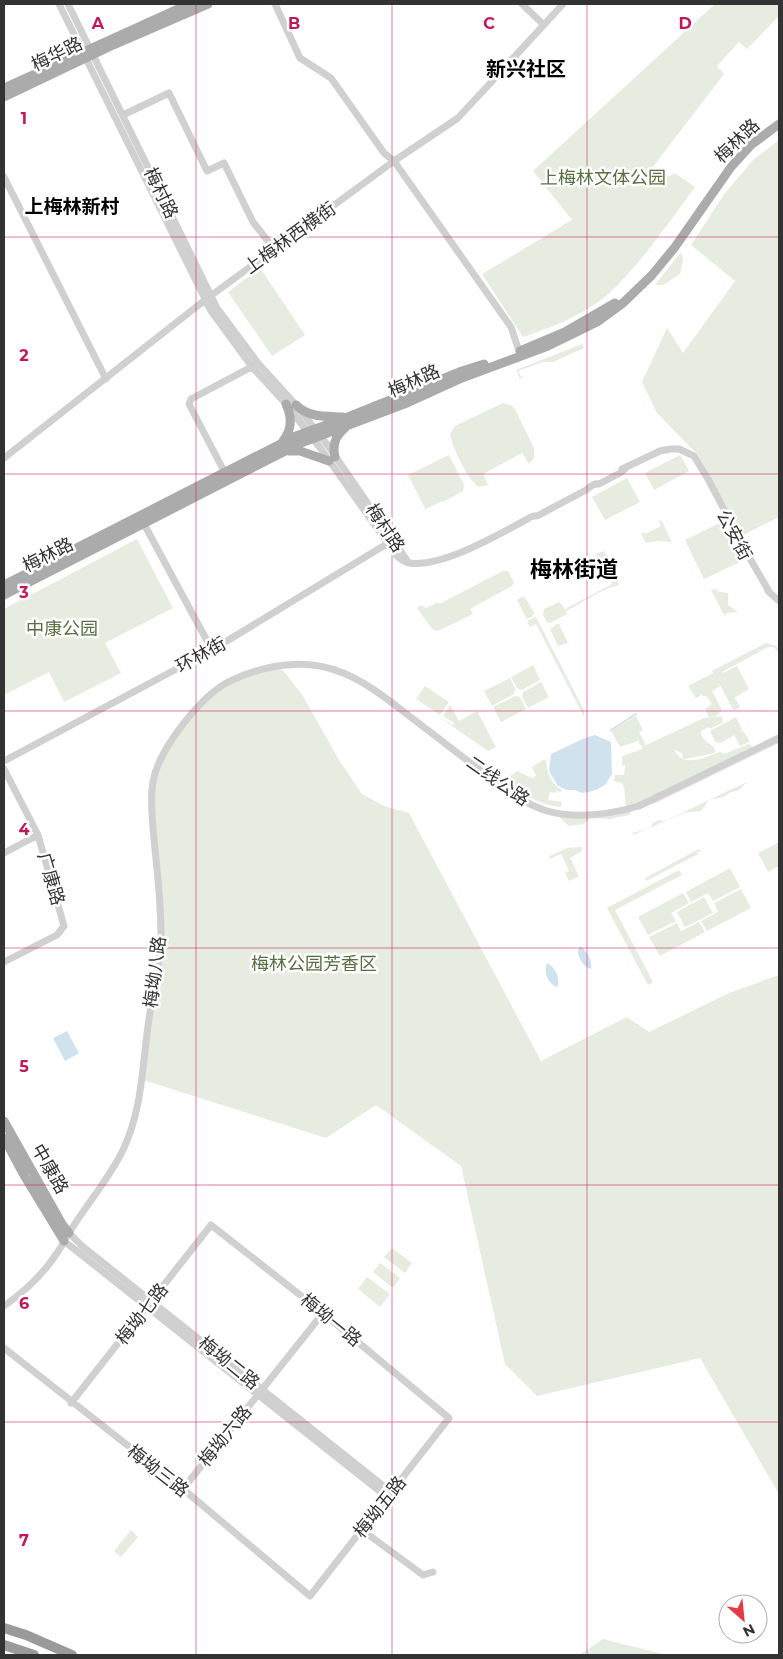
<svg xmlns="http://www.w3.org/2000/svg" width="783" height="1659" viewBox="0 0 783 1659" font-family="Montserrat,'Noto Sans SC',sans-serif">
<style>
.green{fill:#e6ecdf}
.water{fill:#cfe2ee}
.lines{fill:none;stroke-linecap:round;stroke-linejoin:round}
.stream{stroke:#cfe2ee;stroke-width:2}
.minor{stroke:#d0d0d0;stroke-width:7}
.major{stroke:#ababab;stroke-width:9}
.highway{stroke:#9a9a9a;stroke-width:10}
.grid{fill:none;stroke:#c2185b;stroke-width:1;stroke-opacity:0.55}
.labels{text-anchor:middle;dominant-baseline:central;stroke-width:5;stroke-linejoin:round;paint-order:stroke}
.street-label{font-size:18px;fill:#333;stroke:#fff}
.park-label{font-size:18px;fill:#56703f;stroke:#fff}
.neighbourhood-label{font-size:19px;font-weight:bold;fill:#000;stroke:#fff}
.quarter-label{font-size:20px;font-weight:bold;fill:#000;stroke:#fff}
.district-label{font-size:22px;font-weight:bold;fill:#000;stroke:#fff}
.grid-label{font-size:16px;text-anchor:middle;font-weight:bold;fill:#c2185b;stroke:#fff;stroke-width:5;stroke-linejoin:round;paint-order:stroke}
</style>
<rect width="100%" height="100%" fill="#fff"/>
<path class="green" d="M715,4H779V16L747,49L739,42L717,66L724,74L652,168L668,177L675,173L695,187C668,223 639,267 605,297C581,316 552,327 523,337L482,274L572,220L533,171Z
M779,140V517L743,535L698,455L657,413L642,382L667,328L683,353L735,281L691,245L725,193L754,159Z
M681,252L683,259L680,274L663,285H655Z
M260,268L305,335L272,356L228,292Z
M582,344L584,348L553,362H543L518,371L521,377L525,376L520,379L516,370Z
M503,403L512,406L516,411L534,448V458L529,464L522,453L483,474L488,485L479,487C469,482 451,445 450,434L455,426Z
M449,455L464,485L463,491L443,502L442,501L424,510L425,508L408,475Z
M680,455L689,471L654,490L645,473Z
M627,478L640,502L605,520L592,497Z
M661,520L672,542L657,541L646,543L641,534L644,532L645,534L661,526L659,521Z
M720,523L740,562L704,579L685,540Z
M137,539L173,608L105,643L121,673L64,702L49,672L4,695V609Z
M604,551L619,585C601,589 584,602 566,611L567,614L550,623L547,622L543,615L544,609L559,602L565,609L612,584L596,554Z
M503,571H508L514,582L512,586L470,609L473,614L438,631L432,629L417,608L421,605L426,608L438,602L439,604Z
M716,589L720,592L728,593V605L738,612L726,613L725,617L711,590Z
M522,597H525L534,613L533,616L527,619L517,600Z
M536,617L584,710V717L536,624L530,627L527,621Z
M557,624H559L568,643L558,646L550,629Z
M766,643L775,645L768,644L776,646L779,650L778,651L773,647H768L722,672L723,673L737,666L749,689L734,698L736,699L740,707L734,711L712,671Z
M533,665L540,680L522,690L517,688L511,677Z
M271,667L283,670L303,696L339,760L362,794L384,806L409,813L541,1061L627,1017L649,1032L729,993L779,975V1494L700,1358L537,1396L505,1364L461,1166L376,1105L326,1138L143,1080L159,961L153,825L156,767L188,719L220,688Z
M713,673L720,686L712,691L722,710L716,716L709,717L705,709L712,704L707,697L701,695L696,698L688,686Z
M510,678L515,689L514,694L492,706L484,691Z
M541,682L549,697L528,708L522,697L523,692Z
M425,686L449,702L440,715L416,699Z
M515,696L520,697L526,709L501,722L493,707Z
M450,705L459,721L477,711L496,747L488,751L439,717L453,725L454,723L443,716Z
M636,716L643,730L639,732L646,745L704,718L722,716L723,722L710,729L709,727L701,731C700,738 708,743 714,747L715,752L711,754L685,759L682,758L683,754L676,750H674C685,769 704,757 720,752L724,754L749,744L753,747L638,805L626,806L624,787L622,783L614,781L615,775H624L625,765H622V756L643,749L638,741L620,747L611,731Z
M736,717L742,730L740,732L743,731L748,738L749,742L740,746L734,735L721,743L715,742L710,731Z
M779,741V743L658,802L646,806Z
M543,760L546,761C547,772 551,785 562,790L561,792L556,791V793L550,792L548,800L562,802L561,807C538,804 524,795 505,781L508,777L518,771L531,778H534L536,775L532,768L533,766Z
M747,782L739,790L731,792L723,797L709,800L701,811L684,813L633,835V833L650,828L652,824L659,820L663,821L667,820Z
M630,811V815L609,819L591,818L584,824L569,826L559,817L560,816Z
M779,842V866L768,872L758,853Z
M582,847V851L570,858L579,876L569,881L565,873L569,871L561,854L549,859L550,856L567,848Z
M699,849L701,852H697L698,854L646,881L645,878Z
M730,868L740,887L713,901L708,893L691,902L686,892Z
M679,870L682,875L615,910L653,982L648,985L607,908Z
M741,889L751,908L707,931L701,921L718,912L714,903Z
M683,893L689,903L671,913L676,921L648,935L638,917Z
M704,897L713,913L685,927L677,912Z
M699,922L705,932L660,956L649,937L677,923L681,931Z
M392,1248L412,1263L405,1273L384,1257Z
M380,1263L400,1278L393,1288L373,1272Z
M367,1277L390,1294L380,1307L358,1289Z
M131,1530L138,1537L121,1557L114,1551Z
M603,1639L667,1655H579Z"/>
<path class="water" d="M595,735L611,742L612,774L605,785L598,789L589,792L582,793L575,790H566L558,786L549,771L551,754L585,738Z
M580,946C587,951 593,961 591,969C583,967 578,958 578,950Z
M547,963C555,967 561,978 557,987C548,984 543,972 547,963Z
M67,1031L79,1053L65,1061L53,1038Z"/>
<g class="lines">
<path class="stream" d="M611,730L636,714"/>
<path class="minor" d="M59,4L211,311L252,367L286,404L321,449L396,555C400,559 404,562 409,563C443,568 503,532 533,516H537L586,490C590,487 593,483 599,484L620,473L626,468
M68,4L217,308L258,363L296,405L329,447L408,562
M275,4L300,58L331,78L384,153L394,161L511,327L519,351
M522,4L544,25
M123,115L169,93L207,171L224,163L253,222L275,250
M4,177L106,379
M4,458L205,300L394,161L458,118L563,4
M622,469L660,451L670,449H679L694,456L708,479L752,562L770,593
M225,473L189,404L191,399L255,365
M144,524L212,650
M768,591L779,601
M4,761L212,650L390,542
M4,769L38,835L64,926L57,935L4,962
M4,853L38,835
M69,1233L82,1246L391,1492
M64,1241L387,1497
M4,1306C24,1292 44,1273 57,1253C62,1246 65,1239 69,1233C86,1205 109,1179 123,1150C143,1108 142,1064 149,1019C153,990 161,962 161,933C161,898 156,863 153,828C152,813 150,797 153,782C158,750 200,697 228,682C242,675 257,670 272,667C328,656 362,679 404,712C432,733 459,755 487,775C506,789 524,804 547,811C576,819 611,814 639,806L779,738
M4,1348L183,1489L310,1596L449,1418L323,1313L211,1225L71,1403
M183,1489L323,1313
M362,1530L423,1575L433,1572"/>
<path class="major" d="M4,88L189,4
M4,97L113,45L208,4
M520,351L565,332L615,303
M296,405C309,418 326,416 343,417
M283,441C292,430 292,417 286,404
M289,451H300L329,461
M335,457C332,445 336,435 345,428
M4,585L296,436L348,417L462,371L484,364
M4,595L301,443L407,403L462,378L548,346L597,322L623,303L652,275L675,247L731,167L751,145L779,124
M4,1121L62,1224L69,1233
M4,1138L25,1177L64,1241"/>
<path class="highway" d="M4,1628L26,1635L72,1655
M4,1645L34,1655"/>
</g>
<path class="grid" d="M196,4V1655M392,4V1655M587,4V1655M4,237H779M4,474H779M4,711H779M4,948H779M4,1185H779M4,1422H779"/>
<g class="labels">
<g class="street-label">
<text transform="translate(57 54) rotate(-26)">梅华路</text>
<text transform="translate(737 141) rotate(-44)">梅林路</text>
<text transform="translate(161 193) rotate(64)">梅村路</text>
<text transform="translate(290 238) rotate(-36)">上梅林西横街</text>
<text transform="translate(414 381) rotate(-24)">梅林路</text>
<text transform="translate(385 528) rotate(56)">梅村路</text>
<text transform="translate(734 535) rotate(62)">公安街</text>
<text transform="translate(48 555) rotate(-27)">梅林路</text>
<text transform="translate(201 655) rotate(-29)">环林街</text>
<text transform="translate(498 781) rotate(35)">二线公路</text>
<text transform="translate(51 879) rotate(74)">广康路</text>
<text transform="translate(155 972) rotate(-83)">梅坳八路</text>
<text transform="translate(50 1169) rotate(60)">中康路</text>
<text transform="translate(142 1314) rotate(-52)">梅坳七路</text>
<text transform="translate(331 1320) rotate(39)">梅坳一路</text>
<text transform="translate(229 1363) rotate(39)">梅坳二路</text>
<text transform="translate(225 1436) rotate(-51)">梅坳六路</text>
<text transform="translate(158 1471) rotate(38)">梅坳三路</text>
<text transform="translate(380 1507) rotate(-52)">梅坳五路</text>
</g>
<g class="park-label">
<text x="603" y="178">上梅林文体公园</text>
<text x="62" y="629">中康公园</text>
<text x="314" y="964">梅林公园芳香区</text>
</g>
<g class="neighbourhood-label">
<text x="72" y="206">上梅林新村</text>
</g>
<g class="quarter-label">
<text x="526" y="69">新兴社区</text>
</g>
<g class="district-label">
<text x="574" y="569">梅林街道</text>
</g>
</g>
<g class="grid-label">
<text x="98" y="29">A</text>
<text x="294" y="29">B</text>
<text x="489" y="29">C</text>
<text x="685" y="29">D</text>
<text x="24" y="124">1</text>
<text x="24" y="361">2</text>
<text x="24" y="598">3</text>
<text x="24" y="835">4</text>
<text x="24" y="1072">5</text>
<text x="24" y="1309">6</text>
<text x="24" y="1546">7</text>
</g>
<rect width="783" height="1659" fill="none" stroke="#333333" stroke-width="10"/>
<g transform="translate(743 1619) rotate(153)"><circle r="24" fill="#ffffff" stroke="#adadad"/>
<path d="M0-4L9 19L0 12L-9 19Z" fill="#e63946"/>
<text y="-8" font-size="14" font-weight="bold" text-anchor="middle" fill="#333333">N</text>
</g>
</svg>
